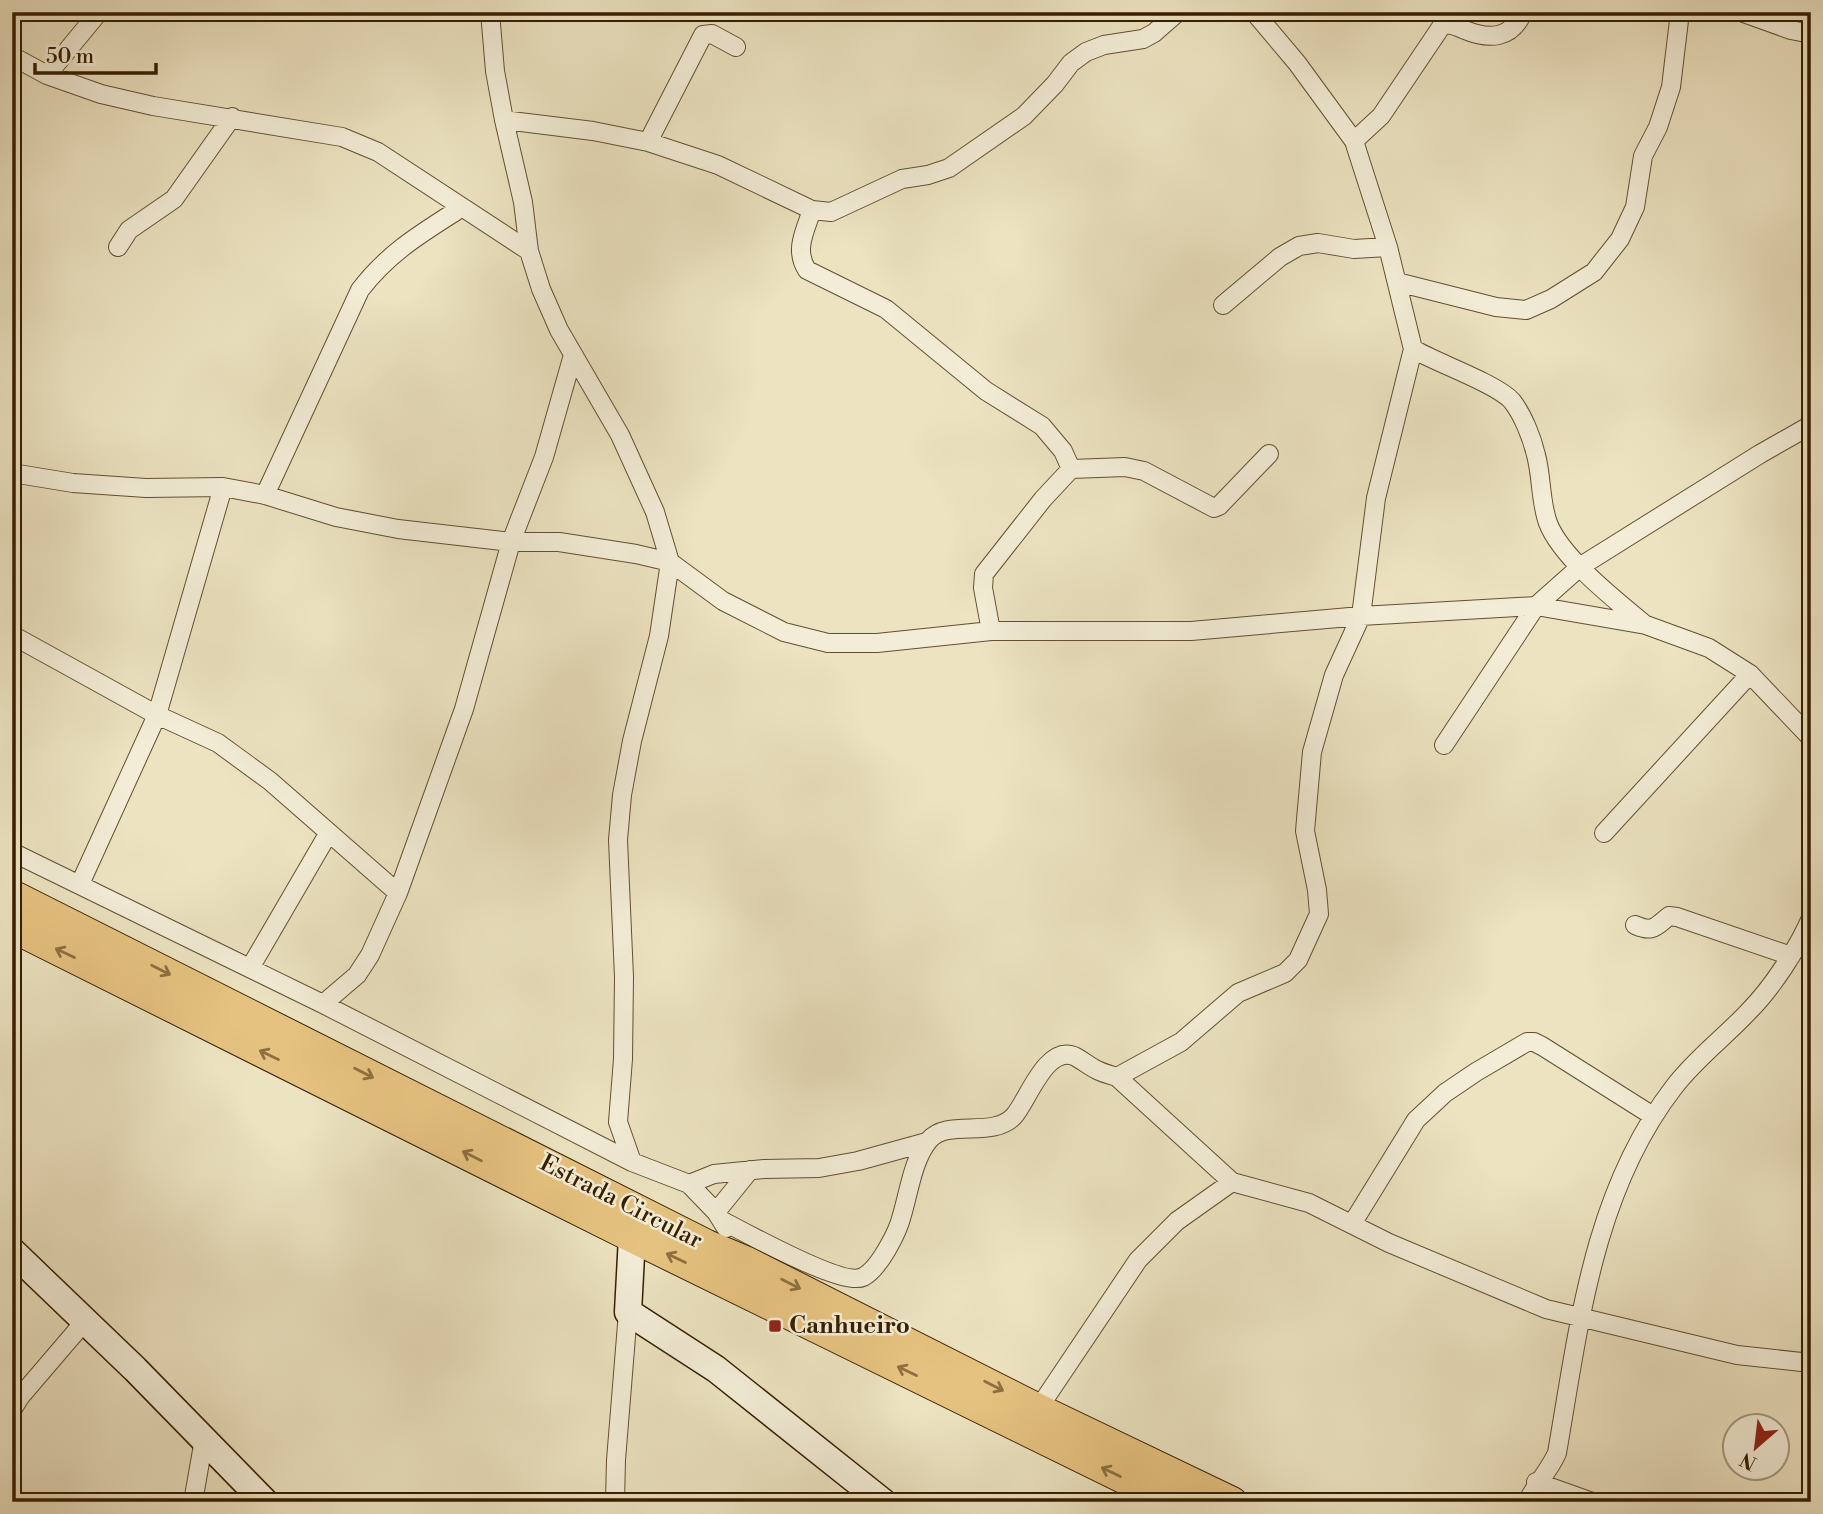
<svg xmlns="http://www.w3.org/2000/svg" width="1823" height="1514" viewBox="0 0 1823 1514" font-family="'Libre Bodoni',serif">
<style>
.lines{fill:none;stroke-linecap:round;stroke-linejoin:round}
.street-casing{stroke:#644f30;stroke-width:20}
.secondary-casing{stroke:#361e00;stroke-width:29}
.primary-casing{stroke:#361e00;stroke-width:32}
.street{stroke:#f3edd7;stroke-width:18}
.secondary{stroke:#f3edd7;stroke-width:26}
.primary{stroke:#e6c280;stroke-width:30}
.oneway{stroke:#8e7040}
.poi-dot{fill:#8f2418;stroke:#f3edd7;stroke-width:2.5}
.labels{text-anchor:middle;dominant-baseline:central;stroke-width:5;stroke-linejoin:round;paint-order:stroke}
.street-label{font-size:24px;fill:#361e00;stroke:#f3edd7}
.poi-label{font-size:24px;font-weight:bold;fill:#361e00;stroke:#f3edd7;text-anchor:start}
</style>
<rect width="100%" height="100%" fill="#ece3c1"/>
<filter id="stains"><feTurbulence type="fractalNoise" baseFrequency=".00286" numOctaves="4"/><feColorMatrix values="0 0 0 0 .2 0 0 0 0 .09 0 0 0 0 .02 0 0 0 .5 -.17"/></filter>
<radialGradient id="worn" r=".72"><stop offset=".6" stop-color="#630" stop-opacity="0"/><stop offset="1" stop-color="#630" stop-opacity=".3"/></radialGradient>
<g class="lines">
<defs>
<path id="street" d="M490,12L495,71L504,120L523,202L529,251L541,289L559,330L620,435L655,512L670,562L659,636L632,741L622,795L618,840L624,977L623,1059L618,1122L632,1162
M1254,12L1297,63L1354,141L1388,247L1413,349C1437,363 1497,384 1512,401C1523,415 1532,438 1536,455C1542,477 1540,501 1548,523C1561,557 1614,599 1643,623
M1741,12L1791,30L1811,34
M12,56L47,75L101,94L153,106L342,137L378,152L529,251
M47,75L99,12
M504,120L593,131L648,142L718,165L812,210L831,212L902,179L928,175L949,168L1024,116L1055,84L1071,63L1086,52L1104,45L1143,39L1154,33L1178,12
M1354,141L1381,116L1443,24C1452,23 1457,27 1465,30C1489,40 1512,39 1523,12
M648,142L703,35L712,34L736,47
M812,210C805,231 794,250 807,270L886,309L986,391L1042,426L1063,451L1071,469
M118,247L129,230L174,199L232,117
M1397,282L1496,307L1526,310L1551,299L1594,272L1620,239L1635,207L1643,156L1658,127L1671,87L1680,12
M1223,305L1280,257L1299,246L1318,243L1354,249L1388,247
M12,473L73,483L146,488L223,487L265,495L336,517L398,529L511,542H559L636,554L670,562L723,601L784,632L828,643H877L991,631H1191L1361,616L1536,606L1646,625L1709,648L1750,674L1811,738
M265,495L360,290C389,252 422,233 461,208
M991,631L983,588L984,574L1043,499L1071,469L1125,467L1144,471L1214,508L1219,506L1269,454
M12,635L157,715L218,743L270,781L398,893
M1444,745L1536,606L1581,566L1760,454L1811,425
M1604,833L1750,674
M12,852L323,1004L632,1162L689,1184L716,1212L726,1228
M80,884L157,715L223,487
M1635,925C1653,933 1655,927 1669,916L1677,917L1791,956
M250,968L328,834
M323,1004L357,975L370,955L398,893L464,709L511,542L544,457L573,355
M1117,1077L1181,1042L1238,993L1285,973L1298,960L1319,914L1317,890L1305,831L1312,752L1334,675L1361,616L1376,498L1413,349
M689,1184L714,1174L764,1169L819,1168L858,1161L927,1142
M716,1212L750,1170
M721,1220C744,1232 843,1287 863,1277C879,1269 898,1232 902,1215C909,1192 913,1159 929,1140C948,1118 993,1139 1014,1116C1028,1100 1046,1045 1074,1056C1082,1060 1089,1066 1097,1070C1103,1073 1110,1075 1117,1077L1232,1182L1309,1203L1389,1243L1546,1309L1737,1355L1811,1363
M1352,1224L1416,1120L1445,1093L1476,1072L1527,1042H1534L1542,1046L1653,1116
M1038,1409L1138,1260L1177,1221L1232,1182
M12,1410L20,1397L85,1321
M1536,1482L1592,1502
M193,1502L204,1439
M615,1502L616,1460L628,1312
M1527,1502C1536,1484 1549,1471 1557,1453C1579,1326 1593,1192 1674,1087C1696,1058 1725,1037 1749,1011C1772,988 1798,948 1811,918"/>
<path id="secondary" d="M632,1237L628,1312L716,1369L883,1502
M12,1251L135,1369L265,1502"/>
<path id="primary" d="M12,895L707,1245L745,1261L1038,1409L1232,1502
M12,927L632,1237L1172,1502"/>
</defs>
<use href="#street" class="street-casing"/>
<use href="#secondary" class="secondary-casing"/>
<use href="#primary" class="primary-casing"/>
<use href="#street" class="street"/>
<use href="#secondary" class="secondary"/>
<use href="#primary" class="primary"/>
</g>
<defs><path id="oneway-shaft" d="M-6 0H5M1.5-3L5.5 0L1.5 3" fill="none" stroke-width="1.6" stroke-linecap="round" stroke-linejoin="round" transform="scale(1.75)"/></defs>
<g class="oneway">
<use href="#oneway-shaft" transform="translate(65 953) rotate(-154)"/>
<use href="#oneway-shaft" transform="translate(161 970) rotate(27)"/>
<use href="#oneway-shaft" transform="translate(269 1055) rotate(-154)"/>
<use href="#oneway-shaft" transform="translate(364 1073) rotate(27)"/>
<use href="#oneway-shaft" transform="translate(472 1156) rotate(-153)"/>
<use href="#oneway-shaft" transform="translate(676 1258) rotate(-154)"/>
<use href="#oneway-shaft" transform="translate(791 1284) rotate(27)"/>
<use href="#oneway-shaft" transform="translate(907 1371) rotate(-154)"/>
<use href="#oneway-shaft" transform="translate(994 1386) rotate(27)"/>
<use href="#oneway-shaft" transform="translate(1111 1472) rotate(-154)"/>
</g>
<rect class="poi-dot" x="768" y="1319" width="14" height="14" rx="3.5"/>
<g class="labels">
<g class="street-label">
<text transform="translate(621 1202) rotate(27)">Estrada Circular</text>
</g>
<g class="poi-label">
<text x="789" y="1326">Canhueiro</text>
</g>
</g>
<rect width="1823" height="1514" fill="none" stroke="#ece3c1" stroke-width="42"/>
<rect x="14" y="14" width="1795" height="1486" fill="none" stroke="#361e00" stroke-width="3.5"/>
<rect x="21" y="21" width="1781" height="1472" fill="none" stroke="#361e00" stroke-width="2"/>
<g transform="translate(1756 1447) rotate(208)"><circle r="33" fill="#f3edd7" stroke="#a79a81" stroke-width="2"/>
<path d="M0-5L12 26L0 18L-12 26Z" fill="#8f2418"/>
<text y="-10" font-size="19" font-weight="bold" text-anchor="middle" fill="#361e00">N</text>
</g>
<path d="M35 63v10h121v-10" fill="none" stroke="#361e00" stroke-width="3.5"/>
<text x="46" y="63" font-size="21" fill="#361e00" stroke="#f3edd7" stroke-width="5" paint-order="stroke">50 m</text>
<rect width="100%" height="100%" filter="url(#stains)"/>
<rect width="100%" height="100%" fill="url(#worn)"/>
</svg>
